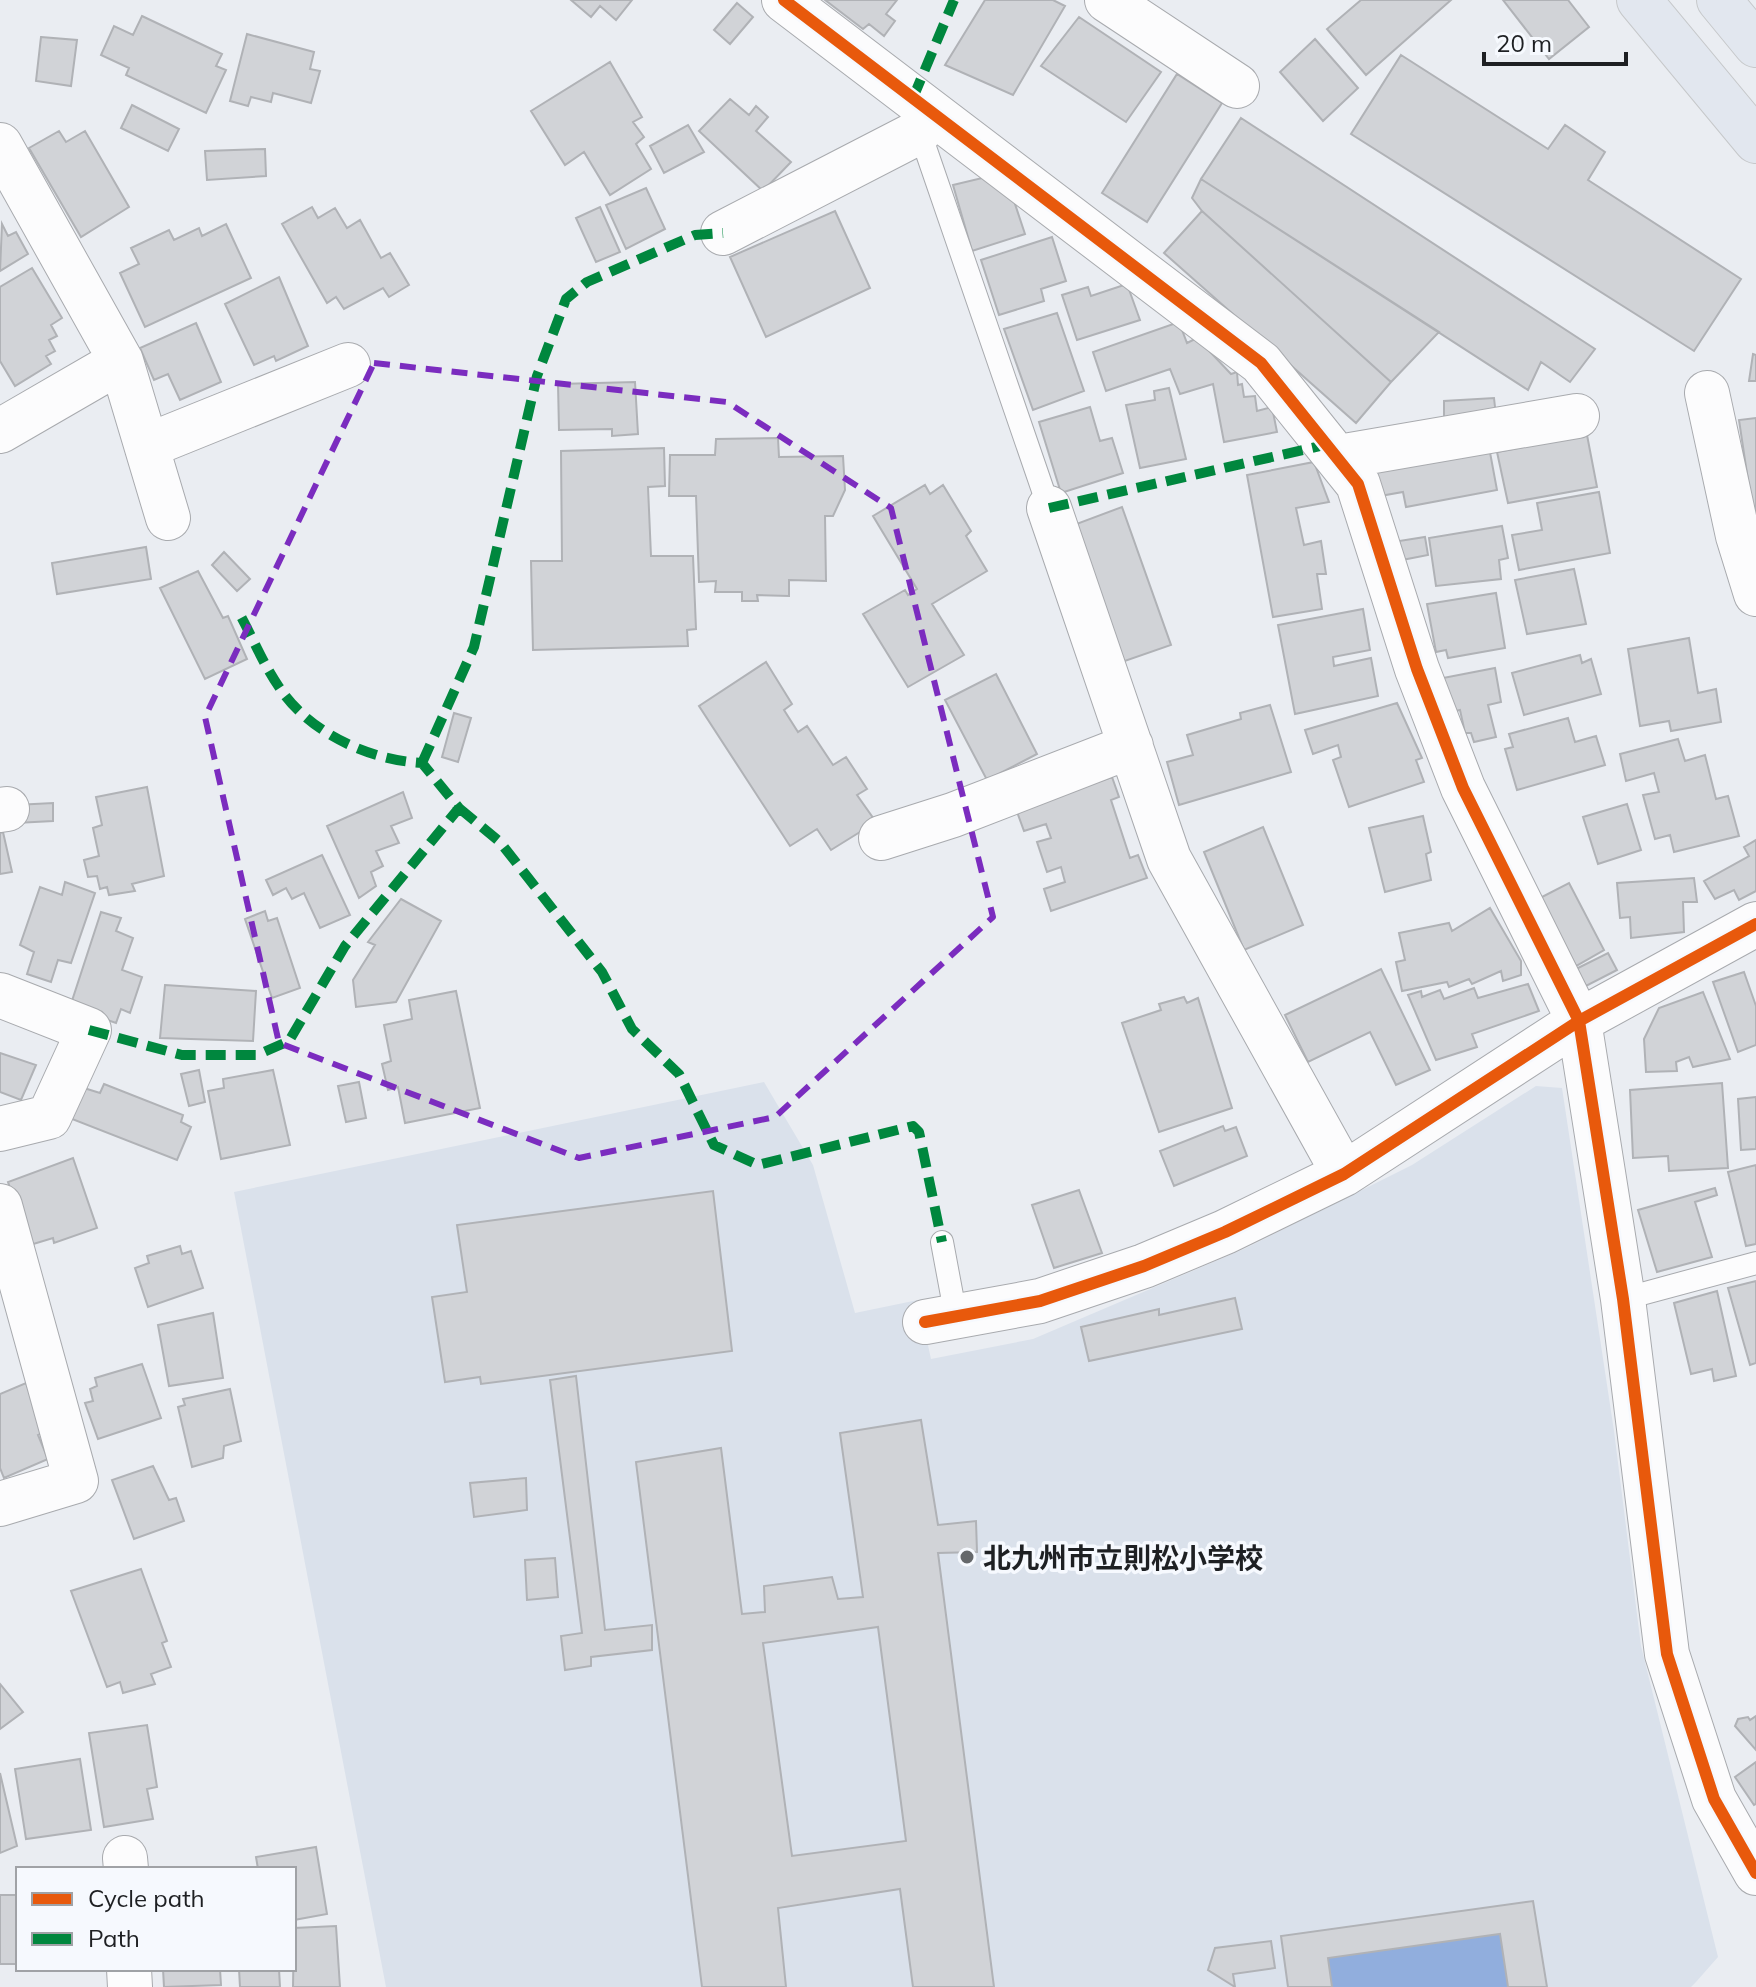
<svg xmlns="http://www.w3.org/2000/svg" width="1756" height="1987" viewBox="0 0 1756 1987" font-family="Mulish,'Noto Sans JP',sans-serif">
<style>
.built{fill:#dae1eb}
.water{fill:#91aedd}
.building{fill:#d1d3d7;stroke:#b0b2b6;stroke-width:2;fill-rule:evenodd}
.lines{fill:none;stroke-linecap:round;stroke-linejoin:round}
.lane-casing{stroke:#a8aaae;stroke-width:24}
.street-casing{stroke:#a8aaae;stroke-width:46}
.highway-casing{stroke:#c6c8ca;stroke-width:46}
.lane{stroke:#fcfcfd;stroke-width:22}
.street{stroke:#fcfcfd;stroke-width:44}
.highway{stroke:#e2e7ef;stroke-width:44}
.quiet{stroke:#00873e;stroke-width:10;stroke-dasharray:20 10;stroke-linecap:butt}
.cycleway-casing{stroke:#f6f9fe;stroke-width:17}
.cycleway{stroke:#e8590c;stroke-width:12}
.marked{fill:none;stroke:#7b2cbf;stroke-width:6;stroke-dasharray:16 10;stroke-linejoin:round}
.poi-dot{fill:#65686b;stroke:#f6f9fe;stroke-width:3}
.labels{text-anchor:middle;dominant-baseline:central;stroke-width:7;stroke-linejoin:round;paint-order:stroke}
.poi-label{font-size:28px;font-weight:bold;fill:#1e2023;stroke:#f6f9fe;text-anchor:start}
</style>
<rect width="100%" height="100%" fill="#eaedf2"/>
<path class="built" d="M764,1082L813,1165L855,1313L918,1300L931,1359L1033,1339L1244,1249L1412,1165L1536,1086L1562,1088L1614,1431L1641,1646L1718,1957L1696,1982L1691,1987H386L234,1192Z"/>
<path class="water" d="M1500,1934L1508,1987H1332L1328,1958Z"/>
<path class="building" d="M571,0H632L616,20L600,6L591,17Z
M825,0H897L886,14L895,21L884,36L869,24L863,29Z
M985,0H1053L1065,6L1013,95L945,65Z
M1361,0H1451L1366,75L1327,29Z
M1503,0H1568L1589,27L1549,59Z
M737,3L753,17L730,44L714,30Z
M142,16L222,54L216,66L226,70L206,113L126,75L129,68L101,55L114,26L133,35Z
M1079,17L1161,72L1126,122L1041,66Z
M247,34L314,52L310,69L320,71L311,103L273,93L271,102L251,97L248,106L230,101Z
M41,37L77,40L71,86L36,81Z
M1315,39L1358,88L1323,121L1280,72Z
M1401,55L1548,149L1565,125L1605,152L1588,180L1741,279L1694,351L1351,134Z
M610,62L642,117L633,122L644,137L636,144L651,169L610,195L584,152L565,165L531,111Z
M1177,74L1222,103L1147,222L1102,193Z
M730,99L749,115L756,106L768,117L756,131L791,162L763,191L699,131Z
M132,105L179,129L168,151L121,128Z
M1241,118L1595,349L1570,382L1541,362L1528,390L1201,179Z
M688,125L704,152L664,173L650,146Z
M59,131L66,142L85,131L129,207L81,237L29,148Z
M265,149L266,176L207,180L205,151Z
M982,178L1014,201L1025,234L972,251L953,185Z
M1201,179L1439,332L1391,382L1202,211L1192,198Z
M646,188L665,229L626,249L606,205Z
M312,207L318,218L335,208L347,228L360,220L381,258L390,253L409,285L389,297L383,288L344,309L336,297L327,303L282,224Z
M600,207L620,252L596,262L576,218Z
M835,211L870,288L766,337L730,257Z
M1202,211L1391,382L1356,423L1164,253Z
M2,224L8,236L16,232L28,254L0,271Z
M226,224L251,278L145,327L120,273L139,264L131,248L169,230L174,240L199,228L202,236Z
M1052,237L1066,281L1041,289L1044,301L999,315L981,260Z
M32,268L62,318L51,325L57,336L49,340L55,351L46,356L51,364L15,386L0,361V287Z
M279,277L308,346L276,361L274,356L254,365L225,304Z
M1127,284L1140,320L1077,340L1062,295L1088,287L1091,296Z
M1057,313L1084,391L1033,410L1004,329Z
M1179,322L1187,343L1197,338L1231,374L1237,372L1238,385L1242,384L1244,397L1255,396L1257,411L1272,407L1277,432L1224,442L1213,384L1180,394L1170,369L1106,391L1093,352Z
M196,323L221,382L180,400L168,374L154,380L140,348Z
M1753,354L1756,355V381H1749Z
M635,382L638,434L612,436V429L559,430L558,384Z
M1169,388L1186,459L1140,468L1126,405L1155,400L1154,391Z
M1494,398L1496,416L1444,419V401Z
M1090,407L1100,441L1112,438L1123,473L1061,493L1039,422Z
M1756,418V534L1739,420Z
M1587,435L1597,487L1508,503L1497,452Z
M778,438L779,457L843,456L845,490L833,516H825L826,581L789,580V596L757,595L758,601H742V592H715L716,581L699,582L696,496H669L670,455H715L716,439Z
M1489,447L1497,490L1406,507L1403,492L1380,496L1376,471Z
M664,448L665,486L648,487L651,556H693L696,629L687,630L688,646L533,650L531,561H562L561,451Z
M1314,462L1329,502L1296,508L1304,545L1321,541L1326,574H1317L1322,609L1273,617L1247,475Z
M925,485L930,494L943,485L971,531L966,536L987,571L932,604L964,655L908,687L863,614L905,590L908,595L917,589L873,516Z
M1599,492L1610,553L1519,570L1512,535L1542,530L1537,503Z
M1122,507L1171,645L1119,663L1071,526Z
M1502,526L1508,558L1499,560L1501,579L1436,586L1429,538Z
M1425,537L1428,555L1402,560L1399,541Z
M146,547L151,579L57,594L52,563Z
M224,552L250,579L237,591L212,565Z
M1574,569L1586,624L1527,634L1515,580Z
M198,571L223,618L228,616L247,659L205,679L160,588Z
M1496,593L1505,648L1448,658L1446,650L1436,652L1427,604Z
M1363,609L1370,650L1333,657L1334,666L1371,658L1378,696L1295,714L1278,625Z
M1689,638L1698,693L1716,689L1721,722L1671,731L1669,721L1640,726L1628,649Z
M1580,655L1582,663L1591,659L1601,694L1524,715L1512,673Z
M766,662L792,704L784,710L798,732L807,726L833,765L846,757L867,789L857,795L876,822L831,850L817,829L790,846L699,706Z
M1495,668L1501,702L1488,705L1496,737L1474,742L1471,733H1465L1460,710L1451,712L1443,678Z
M996,674L1037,754L987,780L945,700Z
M1397,703L1422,758L1416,760L1424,782L1349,807L1333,760L1341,757L1338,745L1313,754L1305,730Z
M1270,705L1291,772L1179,805L1167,762L1193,755L1187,735L1241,719L1240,713Z
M454,713L471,718L458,762L442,757Z
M1568,718L1575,742L1596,736L1605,765L1517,790L1505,749L1513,747L1509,734Z
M1678,739L1685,761L1705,755L1716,799L1728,796L1739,836L1674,852L1670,835L1655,839L1643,795L1659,792L1654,773L1626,781L1620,754Z
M1112,777L1119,797L1111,800L1130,858L1138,855L1147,878L1051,911L1044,889L1065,882L1061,867L1047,872L1037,842L1051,838L1046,824L1024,831L1016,809Z
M147,787L164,876L132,884L135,891L109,895L107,887L100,889L97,876L88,877L84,860L99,856L93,828L102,825L96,797Z
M403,792L412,818L391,826L399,843L376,851L383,866L371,872L376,886L359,898L327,826Z
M53,803V821L16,823L15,805Z
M1627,804L1641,850L1598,864L1583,817Z
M1423,816L1431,852L1426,854L1431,880L1385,892L1369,828Z
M1263,827L1303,925L1244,950L1204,852Z
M3,832L12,872L0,874V833Z
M1756,840V891L1739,900L1734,890L1715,899L1704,881L1749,856L1744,847Z
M322,855L350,915L320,928L304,893L292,899L286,888L273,895L266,880Z
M1694,878L1697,902H1683L1684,932L1631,938L1630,917L1620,918L1617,883Z
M65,882L95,893L71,963L58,960L51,982L27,974L34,952L20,945L40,887L62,895Z
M1569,883L1604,950L1576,966L1540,898Z
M401,899L441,921L396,1002L356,1007L353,980L375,945L368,942Z
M1490,908L1521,961V975L1503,981L1501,971L1472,984L1469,979L1449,987L1447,982L1402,991L1396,962L1405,960L1399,933L1449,923L1452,931Z
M265,911L268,921L277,918L300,988L272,998L245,919Z
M101,912L121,918L116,931L133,938L122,970L142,977L130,1013L121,1009L116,1023L70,1007Z
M1608,953L1617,970L1586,986L1576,969Z
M1381,969L1430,1070L1396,1085L1370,1032L1308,1062L1285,1015Z
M1744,972L1756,1006V1045L1738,1052L1713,982Z
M1528,984L1539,1011L1472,1034L1477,1047L1436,1060L1408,995L1421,991L1422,997L1440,990L1444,999L1474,988L1478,998Z
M165,985L256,991L253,1041L160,1038Z
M456,991L480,1108L405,1123L398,1087L388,1090L382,1064L391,1061L384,1025L412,1019L409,1000Z
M1703,992L1730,1059L1693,1067L1689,1057L1676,1062L1677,1071L1646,1072L1644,1039L1659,1008Z
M1184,997L1187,1003L1198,998L1232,1108L1159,1132L1122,1023L1161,1010L1159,1004Z
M0,1053L36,1065L21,1100L0,1092Z
M199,1070L205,1102L189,1106L181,1074Z
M273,1070L290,1145L221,1159L208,1091L224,1088L223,1079Z
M359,1082L366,1118L346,1122L338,1086Z
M1722,1083L1728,1168L1669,1171L1668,1156L1633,1158L1630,1090Z
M104,1084L183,1115L181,1122L191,1127L177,1160L72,1119L84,1088L100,1093Z
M1756,1097V1149L1741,1150L1738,1099Z
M1223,1126L1225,1131L1236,1127L1247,1156L1174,1186L1160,1151Z
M73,1158L97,1228L54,1243L53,1238L30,1245L8,1182Z
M1756,1165V1244L1746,1246L1728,1172Z
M1715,1188L1717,1195L1695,1202L1712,1257L1657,1272L1638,1210Z
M1079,1190L1102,1253L1054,1268L1032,1205Z
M713,1191L732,1351L481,1384L480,1377L445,1382L432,1297L467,1292L457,1225Z
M180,1246L182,1254L191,1251L203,1288L148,1307L135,1268L149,1263L147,1256Z
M1756,1281V1363L1750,1365L1728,1288Z
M1717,1291L1736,1376L1714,1381L1712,1369L1691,1374L1674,1303Z
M1235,1298L1242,1329L1089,1361L1081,1327L1159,1309V1315Z
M213,1313L223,1378L169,1386L158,1325Z
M142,1364L161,1418L98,1439L85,1403L93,1401L90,1389L97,1386L95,1378Z
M576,1376L605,1630L652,1625V1650L591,1657V1666L565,1670L561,1636L582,1633L550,1380Z
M26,1383L45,1432L38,1435L48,1459L4,1478L0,1468V1394Z
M230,1389L241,1441L224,1446L223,1458L192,1467L178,1407L185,1405L183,1399Z
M921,1420L938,1525L976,1521L977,1552L938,1553L994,1987H913L900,1889L778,1908L786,1987H702L636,1462L721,1448L742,1614L765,1612L764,1586L832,1577L838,1599L863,1597L840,1433ZM878,1627L906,1841L792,1856L763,1643Z
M153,1466L169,1500L176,1498L184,1521L134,1539L112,1480Z
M526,1478L527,1510L474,1517L470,1483Z
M555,1558L558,1597L527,1600L525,1560Z
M141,1569L167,1641L162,1643L171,1667L151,1674L155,1684L123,1693L120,1682L107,1687L71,1591Z
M0,1684L23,1712L0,1729Z
M1756,1716V1750L1735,1726L1738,1719L1748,1717L1750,1720Z
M147,1725L157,1787L147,1789L153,1819L104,1827L89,1733Z
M80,1759L91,1830L26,1839L15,1769Z
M1756,1762V1804L1754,1805L1735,1777Z
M0,1773L17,1846L0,1853Z
M316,1847L327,1914L294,1920V1869H258L256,1857Z
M0,1895H18V1964H0Z
M1533,1901L1547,1987H1508L1500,1934L1328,1958L1332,1987H1288L1281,1936Z
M336,1926L340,1987H293L294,1928Z
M1271,1941L1275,1968L1233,1974L1235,1987L1208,1970L1215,1948Z
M163,1969H220L221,1985L164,1987Z
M239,1969H279L280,1987H240Z"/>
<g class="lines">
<defs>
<path id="lane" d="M918,127L1049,508
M942,1242L956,1317
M1623,1299L1756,1263"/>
<path id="street" d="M784,0L1261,363L1358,484L1417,669L1463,788L1579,1021L1623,1299L1667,1654L1714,1799L1756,1873
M1107,0L1237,86
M0,145L121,361L0,431
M723,233L919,132
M121,361L168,518
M1707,393L1738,536L1756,594
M147,446L348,365
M1339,457L1577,416
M1049,508L1169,859L1344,1174
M0,810L7,809
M881,838L953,815L1131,746
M0,995L89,1030L49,1117L0,1129
M0,1206L76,1481L0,1504
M925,1322L1040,1301L1144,1266L1225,1232L1344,1174L1579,1021L1756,924
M125,1858L126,1869
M129,1969L130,1987"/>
<path id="highway" d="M1639,0L1756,141
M1719,0L1756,45"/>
</defs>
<use href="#lane" class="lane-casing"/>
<use href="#street" class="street-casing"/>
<use href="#highway" class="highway-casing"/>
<use href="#lane" class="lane"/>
<use href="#street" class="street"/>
<use href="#highway" class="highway"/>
<path class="quiet" d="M913,98L954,0
M1049,508L1329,444
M422,763L474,647L537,376L566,299L587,282L695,235L723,233
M459,808L500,842L602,972L632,1029L679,1074L714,1145L758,1165L913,1126L919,1132L942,1242
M89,1030L182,1055H257L289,1041L345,946L459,808L422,763C369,760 309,733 279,687C263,664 252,636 238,611"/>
<defs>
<path id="cycleway" d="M784,0L1261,363L1358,484L1417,669L1463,788L1579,1021L1623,1299L1667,1654L1714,1799L1756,1873
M925,1322L1040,1301L1144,1266L1225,1232L1344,1174L1579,1021L1756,924"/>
</defs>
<use href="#cycleway" class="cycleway-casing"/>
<use href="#cycleway" class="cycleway"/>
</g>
<path class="marked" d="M374,363L727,402L891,508L993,917L775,1117L579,1158L279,1043L205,717Z"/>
<circle class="poi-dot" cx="967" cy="1557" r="8"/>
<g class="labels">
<g class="poi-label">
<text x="983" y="1557">北九州市立則松小学校</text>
</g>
</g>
<rect x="16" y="1867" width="280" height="104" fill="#f6f9fe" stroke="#a0a2a6" stroke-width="2"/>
<rect x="32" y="1893" width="40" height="12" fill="#e8590c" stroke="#a0a2a6" stroke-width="2"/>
<text x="88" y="1907" font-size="24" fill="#1e2023">Cycle path</text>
<rect x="32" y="1933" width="40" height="12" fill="#00873e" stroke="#a0a2a6" stroke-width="2"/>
<text x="88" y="1947" font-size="24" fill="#1e2023">Path</text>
<path d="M1484 52v12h142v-12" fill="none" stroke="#1e2023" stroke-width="4"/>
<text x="1496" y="52" font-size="24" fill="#1e2023" stroke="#f6f9fe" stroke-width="6" paint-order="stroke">20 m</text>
</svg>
